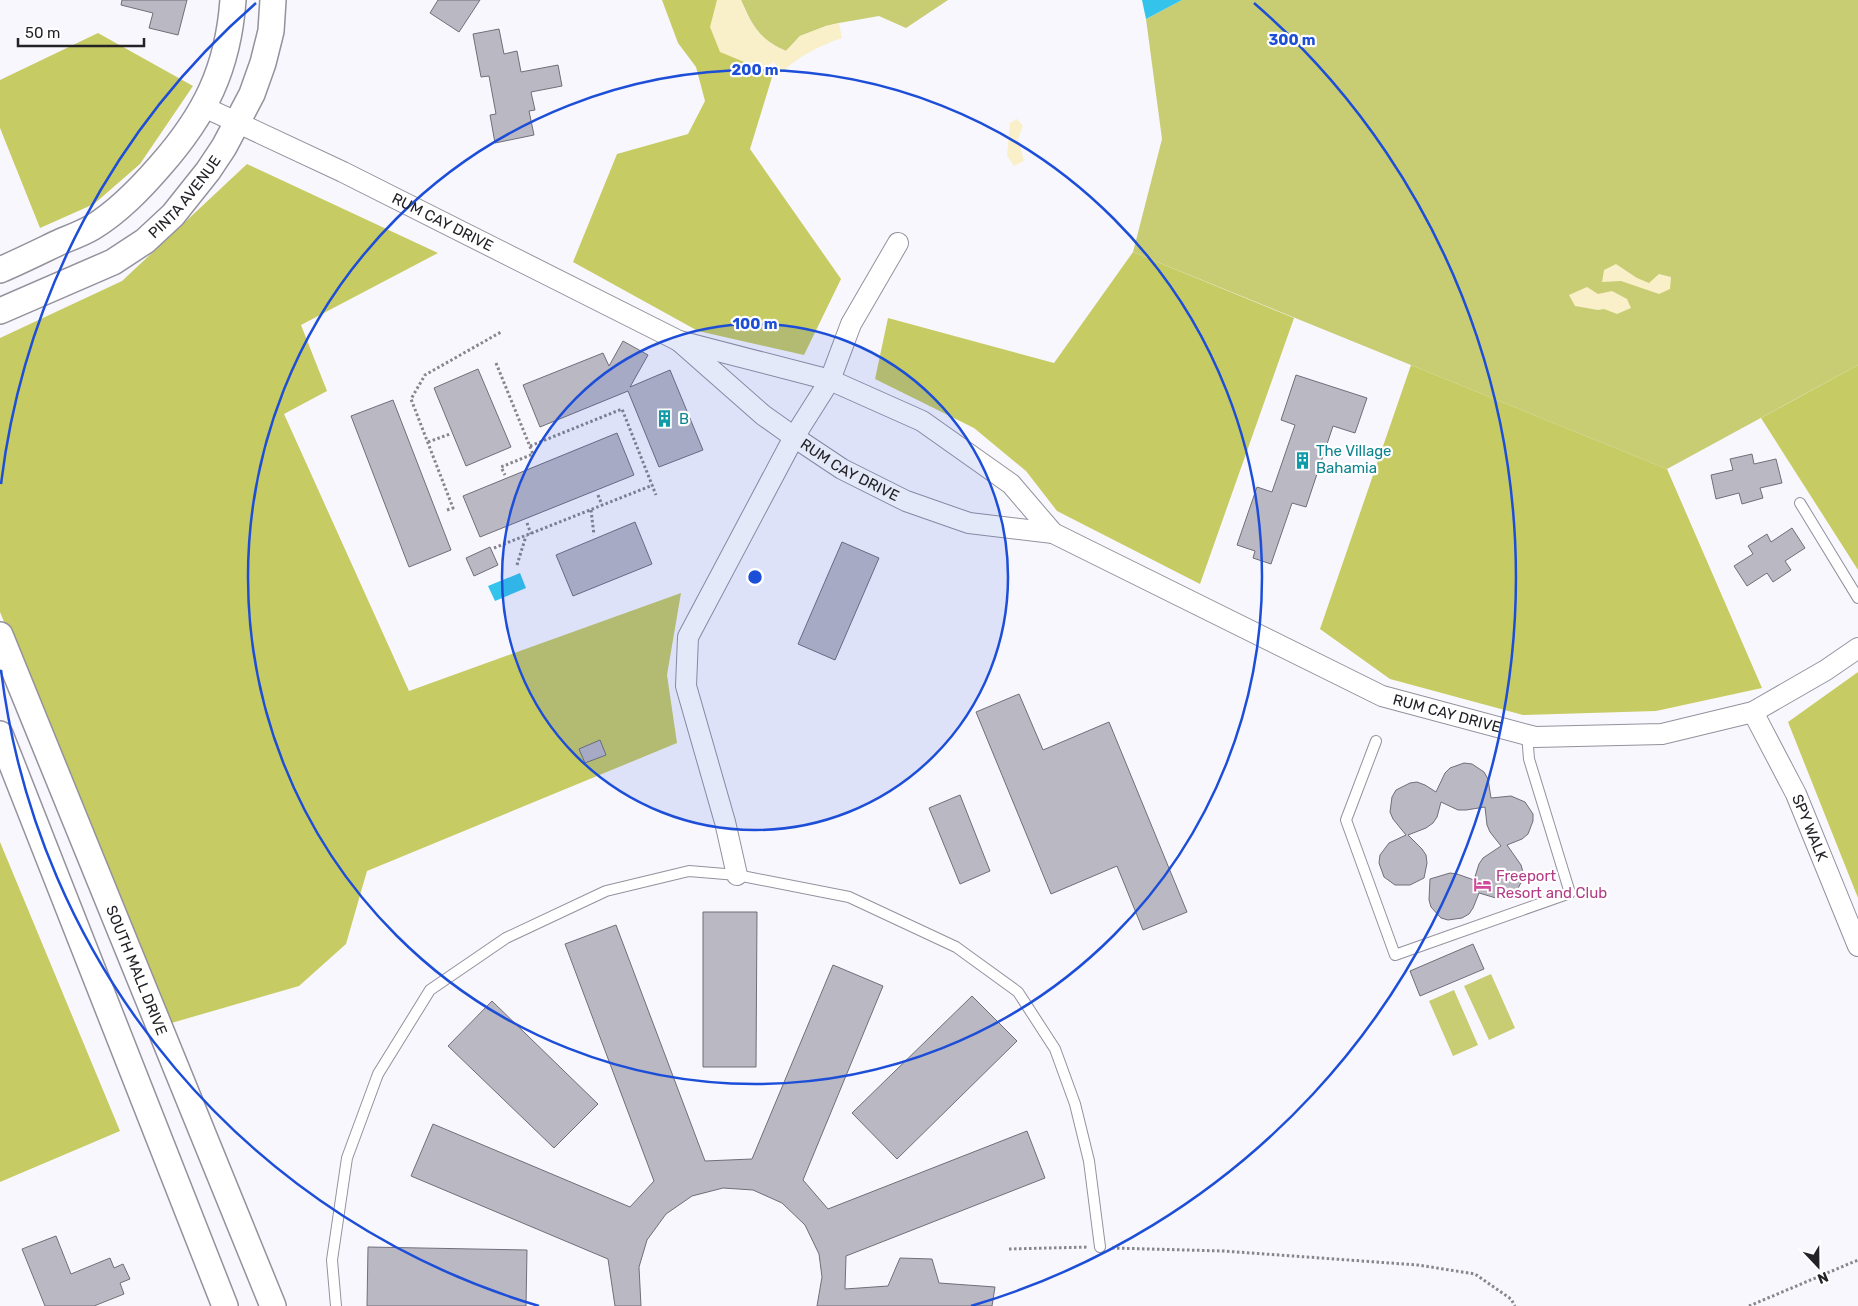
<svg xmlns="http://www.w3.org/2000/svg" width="1858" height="1306" viewBox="0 0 1858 1306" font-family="Rubik,sans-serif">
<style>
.green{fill:#c8cc73}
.forest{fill:#c7cb63}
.sand{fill:#f9efc9}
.water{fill:#34c3ea}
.building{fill:#b9b8c3;stroke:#706f79}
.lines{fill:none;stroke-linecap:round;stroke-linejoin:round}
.service-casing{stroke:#93929d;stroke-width:12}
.minor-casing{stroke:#93929d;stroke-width:22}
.tertiary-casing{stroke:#93929d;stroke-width:28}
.path{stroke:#87868b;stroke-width:3;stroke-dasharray:2.5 2.5;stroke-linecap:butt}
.service{stroke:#fff;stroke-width:10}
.minor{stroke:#fff;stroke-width:20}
.tertiary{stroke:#fff;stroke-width:25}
.ring{fill:none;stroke:#1d4ed8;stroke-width:2.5}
.labels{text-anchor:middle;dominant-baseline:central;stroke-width:4.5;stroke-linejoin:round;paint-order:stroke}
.street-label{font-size:15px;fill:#232226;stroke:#fff}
.culture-label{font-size:15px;fill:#0d838f;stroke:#fff;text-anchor:start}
.hotel-label{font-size:15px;fill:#b23c85;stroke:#fff;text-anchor:start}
.centre{fill:#1d4ed8;stroke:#fff;stroke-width:2.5}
.ring-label{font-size:15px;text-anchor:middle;font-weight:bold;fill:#1d4ed8;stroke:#fff;stroke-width:4.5;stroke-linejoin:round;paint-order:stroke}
</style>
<rect width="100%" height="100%" fill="#f8f7fe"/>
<path class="green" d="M741,0H948L906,28L879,16L839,23L826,26L800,36L786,51C759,39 753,27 741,0Z
M1182,0H1858V365L1667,469L1133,252L1162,139L1146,19Z
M1491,974L1515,1028L1489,1040L1464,986Z
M1454,990L1478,1045L1453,1056L1429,1001Z"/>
<path class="forest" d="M662,0H719L717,1L720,51L773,74L750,149L841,279L804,355L698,331L573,262L617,154L688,134L705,101L696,67L678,43Z
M98,33L193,86L140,164L94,204L40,228L0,128V80Z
M247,164L438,253L301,325L327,391L284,414L409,691L681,593L667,675L677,743L367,871L346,944L299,986L168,1024L0,612V338L122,281Z
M1133,252L1294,318L1200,584L1057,511L1026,471L974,428L875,379L888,318L1054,363Z
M1411,365L1667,469L1762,688L1656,711L1523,715L1390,679L1320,629Z
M1858,365V570L1761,418Z
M1858,672V898L1788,722Z
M0,842L120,1131L0,1182Z"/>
<path class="sand" d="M717,0H741C752,26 759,39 786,51L800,36L826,26L839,23L842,38C819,46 799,56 781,73L774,62L761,69L720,52L710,27Z
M1017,119L1023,126L1018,139L1024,161L1014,166L1007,156L1010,123Z
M1616,264L1637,278L1649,283L1659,274L1671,277L1670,289L1659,294L1621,281L1602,282L1604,270Z
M1587,287L1598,294L1612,291L1627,299L1631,308L1617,314L1604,309L1598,310L1575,306L1569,295Z"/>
<path class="water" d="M1142,0H1182L1146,19Z
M520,573L526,588L495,601L488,586Z"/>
<path class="building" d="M122,0H187L178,35L149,28L153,13L121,5Z
M438,0H480L459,32L430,13Z
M499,29L504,54L517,51L521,72L558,65L562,86L531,92L535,110L529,111L534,135L495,143L490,115L496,114L489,76L481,77L473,34Z
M623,341L648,355L630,387L670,370L703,450L659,467L628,391L540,427L523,385L603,353L609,366Z
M478,369L511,447L466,466L434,388Z
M1296,375L1367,398L1355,433L1333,426L1306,507L1292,503L1271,564L1253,558L1255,551L1237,545L1257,487L1272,492L1295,425L1281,420Z
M393,400L451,550L409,567L351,416Z
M617,433L634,475L480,537L463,496Z
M1752,454L1754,464L1776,459L1782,483L1760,488L1763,498L1742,504L1739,493L1716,499L1711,475L1733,470L1730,459Z
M635,522L652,564L573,596L556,555Z
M1792,528L1805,548L1785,561L1791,570L1773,582L1767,573L1747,586L1734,566L1753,554L1748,546L1767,534L1771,542Z
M842,542L879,558L835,660L798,644Z
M490,547L498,565L474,576L466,558Z
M1019,694L1043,750L1109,722L1187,912L1143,930L1117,866L1051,894L976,712Z
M600,740L606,755L585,763L579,749Z
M1464,763L1472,764L1484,772L1488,779L1491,798L1511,796L1525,802L1533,814V821L1528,834L1522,839L1507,845L1521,865L1523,872V879L1516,892L1503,898H1496L1479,893L1473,908L1469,914L1462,918L1448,920L1441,918L1431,907L1429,900L1430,879L1450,873L1457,874L1474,880L1479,864L1483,858L1501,846L1490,832L1487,825L1485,807L1466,810H1458L1441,802L1437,817L1433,823L1426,828L1408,835L1422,849L1426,855L1427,863L1424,878L1410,885H1395L1384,877L1379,863L1380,855L1389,843L1406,835L1393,819L1390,812L1392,797L1396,790L1410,783L1417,782L1425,785L1436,792L1445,773L1450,768Z
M960,795L990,871L960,884L929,808Z
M703,912H757L756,1067H703Z
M616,925L705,1161L752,1159L833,965L883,986L803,1180L828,1209L1027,1131L1045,1178L846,1256L845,1289L888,1286L900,1258L932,1259L939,1283L995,1287L992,1306H817L822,1277L819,1254L805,1225L782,1203L753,1190L723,1188L692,1196L666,1214L647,1240L639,1267L641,1306H615L608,1259L411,1176L433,1124L630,1207L654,1181L565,944Z
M1473,944L1484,969L1420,996L1410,971Z
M972,996L1017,1041L897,1159L852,1113Z
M492,1001L598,1104L554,1148L448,1046Z
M56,1236L71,1274L110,1258L114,1268L123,1264L130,1279L120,1283L124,1294L94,1306H45L22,1249Z
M368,1247L527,1250L526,1306H367Z"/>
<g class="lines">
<defs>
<path id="service" d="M1800,503L1858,598
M1376,741L1346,820L1395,955L1570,893L1529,759L1527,734
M336,1306L332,1260L347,1158L378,1074L430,990L506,938L606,891L689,871L737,875L849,897L956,947L1018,992L1055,1049L1075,1104L1089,1161L1100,1247"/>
<g id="minor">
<path id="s1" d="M204,107L343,172L679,341L830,380L922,421L1011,484L1053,533"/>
<path id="s2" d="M679,341L763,415L794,437L842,469L906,501L969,523L1053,533L1382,696L1535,737L1662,734L1753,712L1826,670L1858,648"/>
<path id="s3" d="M1753,712L1796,794L1858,946"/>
<path d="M737,875L725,822L686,686L688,637L794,437L830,380L851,324L898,243"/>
</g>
<g id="tertiary">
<path d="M0,270C21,261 41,251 62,241C72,237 83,233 93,227C119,211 140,189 160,166C205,115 228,69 233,0"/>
<path id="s4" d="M0,311L113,262L145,241L173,215L208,171L224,147L252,94L263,63L271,31L273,0"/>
<path id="s5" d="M0,635L273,1306"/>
<path d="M0,734L225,1306"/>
</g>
</defs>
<use href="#service" class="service-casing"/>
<use href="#minor" class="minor-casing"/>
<use href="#tertiary" class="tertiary-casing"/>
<path class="path" d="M496,363L533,454L501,467L505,475
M428,442L450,434
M530,446L622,409L656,495
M598,495L602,505
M447,510L453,508L411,399L425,375L501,332
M591,510L594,535
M527,523L531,534
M494,548L653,485
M517,565L526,536
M1112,1248L1223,1251L1418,1265L1475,1274L1511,1299L1515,1306
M1009,1249L1089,1247
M1749,1306L1858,1260"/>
<use href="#service" class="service"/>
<use href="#minor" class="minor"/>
<use href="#tertiary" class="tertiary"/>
</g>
<circle cx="755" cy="577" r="253" fill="#1d4ed8" fill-opacity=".12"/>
<g class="ring">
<circle cx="755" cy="577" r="253"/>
<circle cx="755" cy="577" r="507"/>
<path d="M539 1306A760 760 0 0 1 1 670M1 484A760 760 0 0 1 256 3M1254 3A760 760 0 0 1 971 1306"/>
</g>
<defs>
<symbol id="building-bare" viewBox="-9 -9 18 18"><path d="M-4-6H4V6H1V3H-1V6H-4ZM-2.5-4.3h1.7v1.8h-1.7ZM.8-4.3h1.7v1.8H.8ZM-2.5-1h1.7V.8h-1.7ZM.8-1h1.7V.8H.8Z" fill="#0f9aa8" stroke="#fff" stroke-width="2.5" paint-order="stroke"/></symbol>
<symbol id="hotel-bare" viewBox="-9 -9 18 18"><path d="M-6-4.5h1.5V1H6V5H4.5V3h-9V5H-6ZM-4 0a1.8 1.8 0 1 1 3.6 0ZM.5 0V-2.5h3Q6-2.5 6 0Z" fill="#d1479c" stroke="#fff" stroke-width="2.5" paint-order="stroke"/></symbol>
</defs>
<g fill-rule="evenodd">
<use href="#building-bare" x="652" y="406" width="25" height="25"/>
<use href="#building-bare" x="1290" y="448" width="25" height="25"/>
<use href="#hotel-bare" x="1470" y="872" width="25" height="25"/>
</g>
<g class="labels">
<g class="street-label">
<text stroke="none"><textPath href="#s4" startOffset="221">PINTA AVENUE</textPath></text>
<text stroke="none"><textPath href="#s1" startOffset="265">RUM CAY DRIVE</textPath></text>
<text stroke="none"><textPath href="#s2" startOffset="215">RUM CAY DRIVE</textPath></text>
<text stroke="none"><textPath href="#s2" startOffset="865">RUM CAY DRIVE</textPath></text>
<text stroke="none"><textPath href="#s3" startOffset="129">SPY WALK</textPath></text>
<text stroke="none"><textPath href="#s5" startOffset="362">SOUTH MALL DRIVE</textPath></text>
</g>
<g class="culture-label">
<text x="679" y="419">B</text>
<text x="1316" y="451">The Village<tspan x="1316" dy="17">Bahamia</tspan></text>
</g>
<g class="hotel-label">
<text x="1496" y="876">Freeport<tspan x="1496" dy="17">Resort and Club</tspan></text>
</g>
</g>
<circle cx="755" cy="577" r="8" class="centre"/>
<g class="ring-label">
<text x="1292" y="45">300 m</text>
<text x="755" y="75">200 m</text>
<text x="755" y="329">100 m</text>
</g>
<g transform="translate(1818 1266) rotate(158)" stroke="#ffffff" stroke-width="4" paint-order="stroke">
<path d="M0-4L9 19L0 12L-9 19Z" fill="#232226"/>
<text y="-8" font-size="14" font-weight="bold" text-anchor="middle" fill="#232226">N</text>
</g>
<path d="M18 38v8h126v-8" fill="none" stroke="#232226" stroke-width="2.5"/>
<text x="25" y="38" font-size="15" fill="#232226" stroke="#ffffff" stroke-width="4" paint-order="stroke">50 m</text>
</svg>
